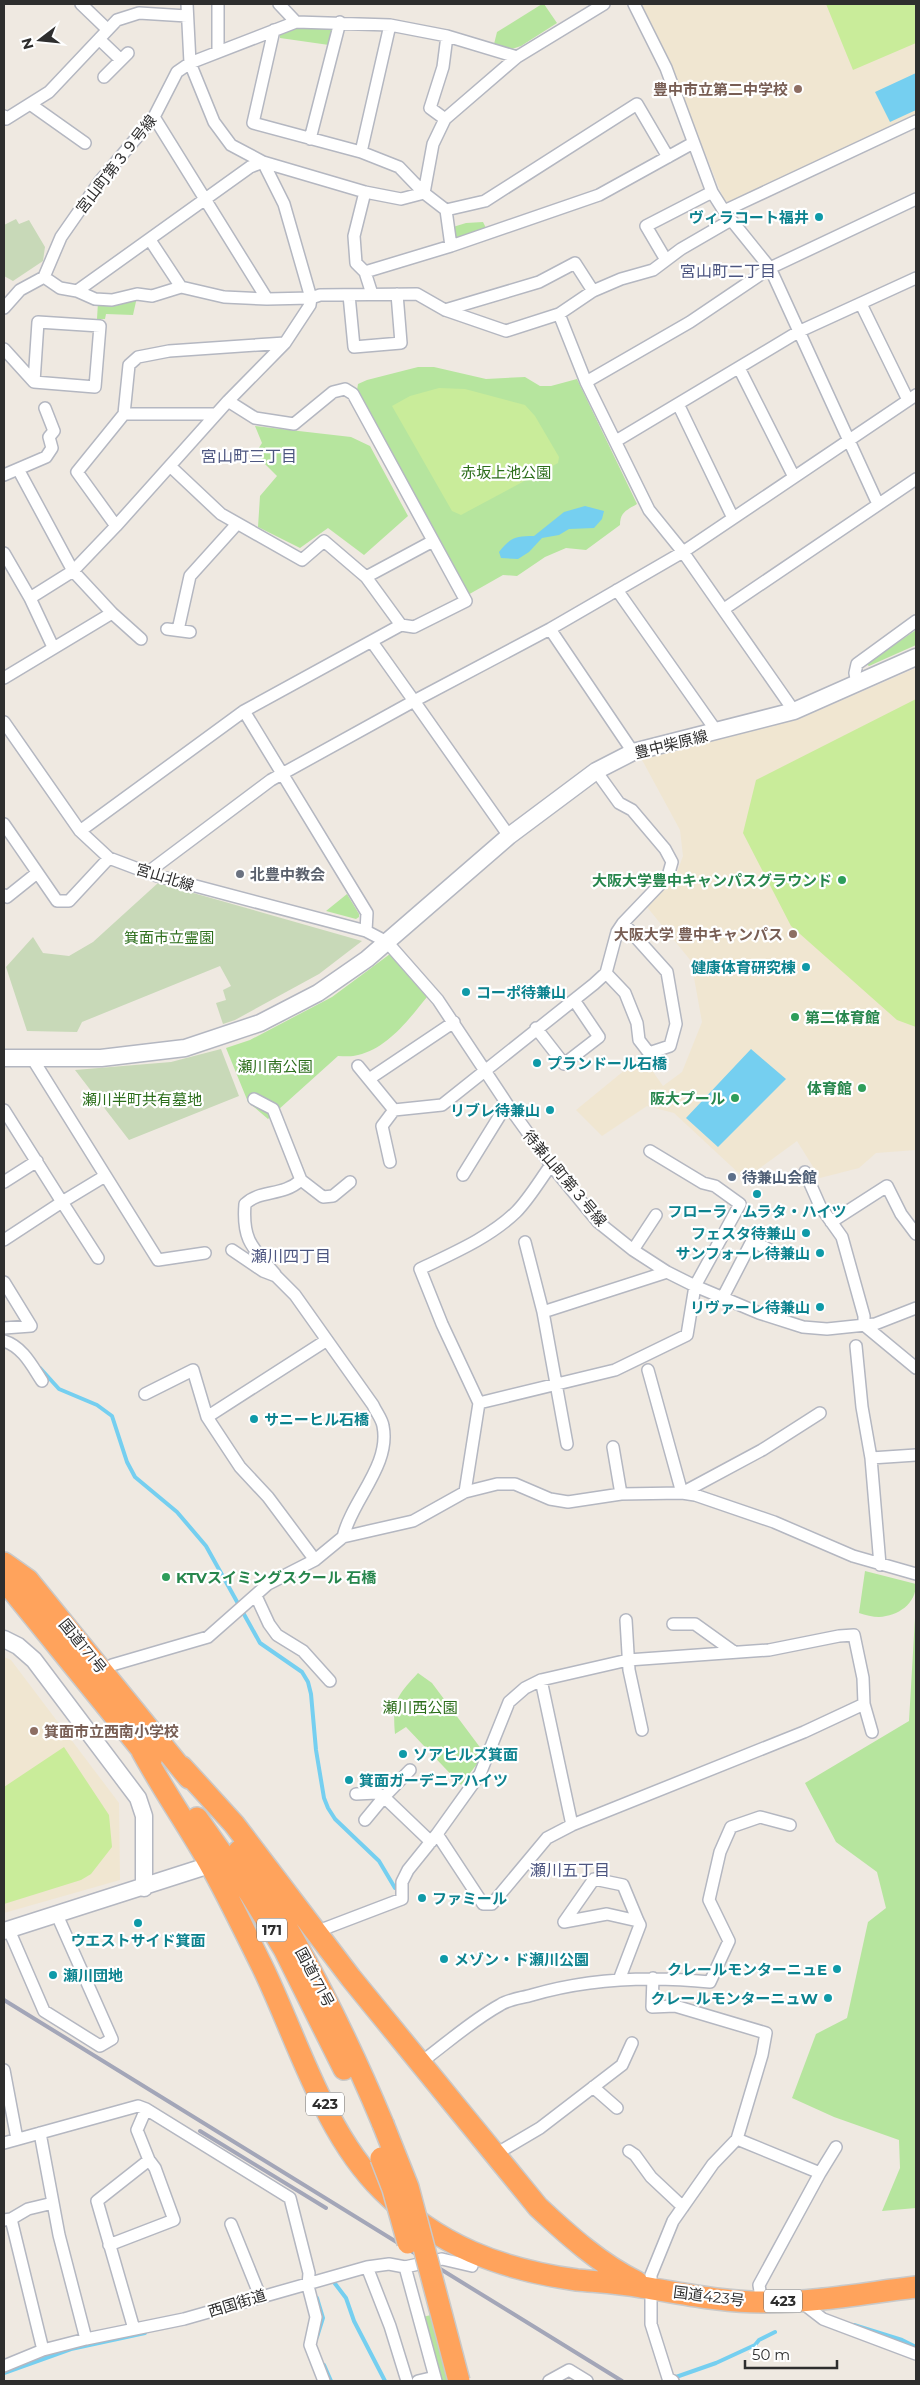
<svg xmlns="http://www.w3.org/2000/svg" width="920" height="2385" viewBox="0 0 920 2385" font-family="Montserrat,'Noto Sans JP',sans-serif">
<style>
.education{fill:#f0e6d1}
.green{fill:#b6e59e}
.cemetery{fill:#c8d9b8}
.pitch{fill:#c9ec9a}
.water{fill:#75cff0}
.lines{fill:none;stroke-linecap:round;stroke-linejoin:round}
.stream{stroke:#75cff0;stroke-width:4}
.street-casing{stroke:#b4b7c1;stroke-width:14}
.secondary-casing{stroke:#b4b7c1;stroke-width:19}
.highway-casing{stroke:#c9c9c9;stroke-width:24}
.street{stroke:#fff;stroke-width:11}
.secondary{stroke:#fff;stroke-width:16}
.highway{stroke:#ffa35c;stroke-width:21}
.rail{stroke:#a3a6b8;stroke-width:4}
.highway-bridge-casing{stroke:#c9c9c9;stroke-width:24;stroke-linecap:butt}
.highway-bridge{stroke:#ffa35c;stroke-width:21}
.education-dot{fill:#8d6e63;stroke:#fff;stroke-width:2}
.culture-dot{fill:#0f9aa8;stroke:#fff;stroke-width:2}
.worship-dot{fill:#6b7280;stroke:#fff;stroke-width:2}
.leisure-dot{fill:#2e9e5b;stroke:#fff;stroke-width:2}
.service-dot{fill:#5c6f8a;stroke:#fff;stroke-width:2}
.labels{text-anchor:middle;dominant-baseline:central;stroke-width:4.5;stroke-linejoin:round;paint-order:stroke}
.shield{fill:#fff;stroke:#6d6d6d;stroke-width:1}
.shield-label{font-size:14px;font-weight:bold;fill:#2e2e2e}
.education-label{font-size:15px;font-weight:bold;fill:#785e54;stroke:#fff;text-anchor:end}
.street-label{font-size:15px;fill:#2e2e2e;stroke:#fff}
.culture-label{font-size:15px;font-weight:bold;fill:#0d838f;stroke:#fff;text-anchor:end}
.park-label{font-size:15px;fill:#2c6e1b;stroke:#fff}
.worship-label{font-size:15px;font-weight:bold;fill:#5b616d;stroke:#fff;text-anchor:start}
.leisure-label{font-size:15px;font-weight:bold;fill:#27864d;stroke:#fff;text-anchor:end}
.service-label{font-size:15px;font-weight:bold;fill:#4e5e75;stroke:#fff;text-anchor:start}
.neighbourhood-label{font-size:16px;fill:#4d5680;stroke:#fff}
</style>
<rect width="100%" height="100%" fill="#efe9e1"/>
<path class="education" d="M640,4H916V115L729,203L724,200L669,64Z
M916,668V1150L876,1153L859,1168L820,1178L797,1141L745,1179L674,1113L647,1106L602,1136L576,1110L642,1056L663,1086L682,1072L702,1022L691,961L647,907L676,875L683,856L680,830L641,758L799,719Z
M4,1657L11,1660L119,1803L120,1880L4,1913Z"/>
<path class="green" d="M542,4H544L557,23L521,46L512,49L494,44L497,32Z
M300,25H329L332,29L329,45L280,38V32Z
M483,222L487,230L457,239L453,227L466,223Z
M137,297L133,315L106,314L105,319H97L98,302Z
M418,367H434L486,379L525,377L540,386H551L577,379L637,504C627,510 620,512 620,525L586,550L566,548L545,557L517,576L503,575L466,596L357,390L358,384L367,380Z
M255,426L351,437L370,446L408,516L364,555L328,528L300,548L258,527L260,496L277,476L255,454L262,443Z
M916,630V645L869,666L866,664Z
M347,894L359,914V917L356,919L326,911Z
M390,954L427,997C409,1019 388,1048 358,1055C352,1057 344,1056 338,1056L268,1119L248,1102L226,1048L250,1040L332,997Z
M865,1571L916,1584C916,1604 898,1616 879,1617C873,1617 865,1615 859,1613Z
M915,1618L916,2208L882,2211L900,2168L899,2140L834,2117L792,2098L816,2034L847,2018L868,1922L886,1908L877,1872L836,1842L805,1783L909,1721Z
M418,1673L432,1683L482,1750L480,1760L461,1785L406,1727L395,1734C392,1701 397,1696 418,1673Z
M446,2311L464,2381H440L423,2317Z"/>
<path class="cemetery" d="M16,219L19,224L29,220L45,247L43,261L13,281L4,276V225Z
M158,883L362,941L319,974L235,1020L223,1024L216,1003L226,1000L223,990L231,986L220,966L82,1022L77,1032L27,1031L6,967L33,937L43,953L69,956L93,942Z
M221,1049L239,1096L129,1140L75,1070L171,1062Z"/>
<path class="pitch" d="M826,4H916V43L853,70Z
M439,388L465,389L525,405L535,416L559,457L558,463L461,515L452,511L392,406L410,396Z
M916,699V1027L897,1020L791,926L743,833L756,780Z
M64,1747L109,1815L112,1847L91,1874L81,1880L4,1904V1787Z"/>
<path class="water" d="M916,73V110L890,122L875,92Z
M585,506L604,511L602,519L594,528L569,529L559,535L542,538L529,552L518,559L501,558L499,552C511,537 516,536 534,536L564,512Z
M751,1049L786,1079L718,1147L686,1118Z"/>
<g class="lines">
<path class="stream" d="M40,1368L59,1389L97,1405L112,1416L127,1462L135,1477L177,1512L206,1546L260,1643L302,1672L308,1682L311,1694L316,1750L324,1798L328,1808L335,1819L379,1861L395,1888
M333,2281L346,2298L354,2321L385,2381
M317,2298L323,2318L317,2337
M854,2325L902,2340L916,2347
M324,2365L331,2381
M4,2373L71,2349L145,2333
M676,2377L716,2363L755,2345L759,2340L775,2332"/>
<defs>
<path id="street" d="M81,4L107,29
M187,4L190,63L214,122L231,145L263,162L284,204L311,298
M279,4L296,22
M634,4L666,68L712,192L724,211L770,268L878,504
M274,30L253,123L361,152L399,167L424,193L446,210L451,246
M100,40L121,60
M218,52V4
M104,77L128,53
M30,104L85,143
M4,116L6,119L49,92L117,20L139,13L187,16
M154,117L267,299
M445,119L430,108L443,67L447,36
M310,139L340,22
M361,152L390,25
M365,192L354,236L356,263L365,272L372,294
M446,210L485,201L637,104L668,157
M724,211L916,121
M150,240L181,287
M666,260L646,226L712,192
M365,272L451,246L599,195L693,143
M44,277L60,288L77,291L95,299L112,300L137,294L152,296L181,287L224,297L267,299L311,298L320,295L417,294L445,310L506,331L559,314L593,291L621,279L653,270L681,249L731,220
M77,291L250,167L263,162L365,192L401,199L424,193L433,144L445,119L517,57L604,4
M349,295L354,347L401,343L397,294
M861,304L908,400
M4,308L20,290L44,277L61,237L100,181L154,117L177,72L190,63L296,22L390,25L447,36L517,57
M445,310L539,282L575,263L593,291
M559,314L586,382L649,510L683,552L794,711
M4,349L34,382L95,387L100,326L38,322L34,382
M739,368L794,477
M586,382L690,322L770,268L916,199
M678,404L733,518
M124,414H216
M616,441L798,332L916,278
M170,466L221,514L302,560L324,541L366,577L401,625
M18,469L73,571L112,613L141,639
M4,475L46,457L52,448L49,437L54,431L45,408
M116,526L77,472L124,414L129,365L138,357L169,351L285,343
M4,553L30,598L53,647
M366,577L433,541
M617,590L717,732
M30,598L73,571L116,526L228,401L285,343L310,305L311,298
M724,609L916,479
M167,629L190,632
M550,629L633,752
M178,630L190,576L236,525
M372,642L414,701L550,629L683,552L916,395
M4,678L112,613
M857,684L855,673L857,664L916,621
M244,711L367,913L366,931
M4,722L80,831L109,858L154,875L366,931L387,942L438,1000L507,1104L551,1165L598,1222L633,1250L667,1272L695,1286L759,1313L803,1327L827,1329L875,1324L916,1308
M4,824L57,901H69L109,858
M80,831L244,711L401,625L414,627L466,601L353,394L345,389L333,392L294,424L255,418L228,401
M147,873L271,780L414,701L509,836
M4,895L7,897L37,873
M606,973L625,993L637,1023L639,1040L649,1053L670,1046L676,1024L667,972L623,923
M536,1028L564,1064L599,1037L574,1000
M32,1058L158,1260L205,1253
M358,1066L394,1110L442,1105L594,984L606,973L617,932L623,923L668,876L672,862L665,849L632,810L619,803L596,771
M369,1079L454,1022
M254,1099L273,1109L301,1180C282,1197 261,1189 245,1204C242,1241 253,1248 275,1274
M4,1110L62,1202L4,1240
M390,1162L382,1126L394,1110
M805,1172L820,1206L842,1237L864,1316V1325
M463,1175L507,1104
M301,1180L323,1197L333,1196L350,1182
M4,1182L37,1161
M831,1222L887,1186L901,1214L916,1234
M525,1242L543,1312L567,1444
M232,1250L263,1271L276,1276L295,1295L373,1405C376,1412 382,1419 383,1426C391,1465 352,1500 343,1537
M633,1250L656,1215
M98,1258L62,1202L105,1176
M4,1282L31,1326L4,1328
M723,1297L752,1241L772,1251
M543,1312L667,1272
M864,1325L916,1368
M4,1341C23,1347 32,1366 42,1381
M856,1346L862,1407L871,1458L880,1565
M648,1370L682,1493L762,1450L820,1413
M145,1394L193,1370L207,1417L240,1467L268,1497L315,1560
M479,1403L615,1370L687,1335L695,1286L740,1204L715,1186L703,1183L650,1151
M207,1417L327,1340
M613,1447L621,1494
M871,1458L916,1455
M465,1492L479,1403L442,1324L420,1269C453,1253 489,1238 516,1212C529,1199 540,1180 551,1165
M256,1596L269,1624L277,1635L303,1651L330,1681
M626,1620L629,1670L642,1730
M673,1624H695L734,1652
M103,1672L112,1665L208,1637L268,1584L315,1560L343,1537L413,1521L465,1492L497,1484H515L550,1499L568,1502L621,1494L682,1493L695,1495L774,1522L853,1556L916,1574
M541,1680L572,1825
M864,1704L872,1732
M410,1770L384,1797L431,1842
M356,1794L377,1793L384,1797L365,1820
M9,1930L44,2011L100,2046L112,2039L57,1915
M318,1933L326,1928L402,1899V1882L408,1870L437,1834L480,1774L509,1702L525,1688L541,1680L628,1660L769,1650L839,1636L854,1635L863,1678L864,1704L804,1732L572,1825L547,1838L492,1904H483L437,1834
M653,1978L652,2007L675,2006L766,2033L762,2055L737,2139L713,2164L673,2221L651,2275V2324L668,2378L673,2381
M619,1980L640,1925L638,1921L623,1885L594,1879L564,1922L607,1914L638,1921
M420,2063C446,2044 471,2021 500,2005C509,1999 522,1998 532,1995C590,1978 650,1976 710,1982L729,1941L709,1900L720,1852L731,1827L760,1817L790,1825
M4,2070L17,2139
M593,2087L617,2108
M40,2133L59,2235L86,2339
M737,2139L820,2173L759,2285L762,2303
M4,2143L138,2106L146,2109L290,2198L309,2273L308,2286L316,2317L310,2345L324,2381
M629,2151L635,2155L651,2177L683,2207
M494,2155L540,2128L622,2065L632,2043
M820,2173L836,2147
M11,2219L28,2209L53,2203
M4,2220L11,2219L43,2350
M231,2224L260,2296
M109,2245L174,2220L155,2168L149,2160L137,2130L146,2109
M367,2267L390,2326L407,2381
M405,2267L436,2381
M801,2302L823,2319L916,2354
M134,2329L97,2201L149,2160
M4,2366L43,2350L86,2339L184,2319L367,2267L389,2264L405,2267L442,2259L472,2266
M418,2381L435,2377
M549,2381L569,2370L587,2381"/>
<path id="secondary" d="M4,1058H101L185,1048L260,1023L318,993L367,959L509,836L596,771L633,752L794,711L916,657
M4,1639L18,1646L34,1660L138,1798L144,1816V1888
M4,1931L210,1865"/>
<path id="highway" d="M4,1563L28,1580L189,1778
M4,1565L13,1591L151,1761
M142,1751C163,1790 189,1827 211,1866C229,1898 245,1932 262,1966C297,2038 324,2133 382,2190C438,2246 500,2269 577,2280C598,2282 619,2283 641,2287C681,2293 721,2302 762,2302C814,2303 865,2293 916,2287
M182,1767L234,1824L351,1978L538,2207C568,2235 600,2264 637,2282
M197,1818L251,1895L284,1949L344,2069
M239,1851C297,1937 343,2028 383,2124"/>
</defs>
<use href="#street" class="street-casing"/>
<use href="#secondary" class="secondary-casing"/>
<use href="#highway" class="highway-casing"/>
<use href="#street" class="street"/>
<use href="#secondary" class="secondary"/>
<use href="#highway" class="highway"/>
<path class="rail" d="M4,2000L622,2381
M200,2131L326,2208"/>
<defs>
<path id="highway-bridge" d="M383,2124L408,2187L459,2381
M381,2158L393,2189L408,2243"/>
</defs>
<use href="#highway-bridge" class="highway-bridge-casing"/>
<use href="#highway-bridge" class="highway-bridge"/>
</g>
<g class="education-dot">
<circle cx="798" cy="89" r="5"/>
<circle cx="793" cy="934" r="5"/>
<circle cx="34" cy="1731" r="5"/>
</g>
<g class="culture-dot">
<circle cx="819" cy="217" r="5"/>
<circle cx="806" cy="967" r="5"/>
<circle cx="466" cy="992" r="5"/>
<circle cx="537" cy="1063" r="5"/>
<circle cx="550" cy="1110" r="5"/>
<circle cx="757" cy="1194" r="5"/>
<circle cx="806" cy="1233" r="5"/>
<circle cx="820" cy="1253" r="5"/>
<circle cx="820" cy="1307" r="5"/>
<circle cx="254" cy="1419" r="5"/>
<circle cx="403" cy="1754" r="5"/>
<circle cx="349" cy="1780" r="5"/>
<circle cx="422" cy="1898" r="5"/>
<circle cx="138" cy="1923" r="5"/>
<circle cx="444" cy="1959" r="5"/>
<circle cx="837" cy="1969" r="5"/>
<circle cx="53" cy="1975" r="5"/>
<circle cx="828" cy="1998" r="5"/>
</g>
<circle class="worship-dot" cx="240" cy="874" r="5"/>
<g class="leisure-dot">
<circle cx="842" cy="880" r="5"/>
<circle cx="795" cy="1017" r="5"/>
<circle cx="862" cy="1088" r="5"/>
<circle cx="735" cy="1098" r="5"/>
<circle cx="166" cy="1577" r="5"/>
</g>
<circle class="service-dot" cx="732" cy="1177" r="5"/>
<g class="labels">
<g class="shield">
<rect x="257" y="1918.5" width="30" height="23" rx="4"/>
<rect x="306" y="2092.5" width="38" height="23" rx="4"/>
<rect x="764" y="2289.5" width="38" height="23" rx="4"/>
</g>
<g class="shield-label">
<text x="272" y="1930">171</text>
<text x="325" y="2104">423</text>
<text x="783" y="2301">423</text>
</g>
<g class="education-label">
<text x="788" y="89">豊中市立第二中学校</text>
<text x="783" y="934">大阪大学 豊中キャンパス</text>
<text x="44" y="1731" text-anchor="start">箕面市立西南小学校</text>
</g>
<g class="street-label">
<text transform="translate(116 164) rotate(-52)">宮山町第３９号線</text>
<text transform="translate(671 744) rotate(-14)">豊中柴原線</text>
<text transform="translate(165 877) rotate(17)">宮山北線</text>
<text transform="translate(565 1178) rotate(50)">待兼山町第３号線</text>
<text transform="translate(83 1646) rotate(51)">国道171号</text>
<text transform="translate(315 1977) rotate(62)">国道171号</text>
<text transform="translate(709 2296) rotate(7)">国道423号</text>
<text transform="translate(237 2303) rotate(-17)">西国街道</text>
</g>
<g class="culture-label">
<text x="809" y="217">ヴィラコート福井</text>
<text x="796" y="967">健康体育研究棟</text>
<text x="476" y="992" text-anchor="start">コーポ待兼山</text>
<text x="547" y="1063" text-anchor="start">プランドール石橋</text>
<text x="540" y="1110">リブレ待兼山</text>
<text x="757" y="1211" text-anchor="middle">フローラ・ムラタ・ハイツ</text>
<text x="796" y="1233">フェスタ待兼山</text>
<text x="810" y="1253">サンフォーレ待兼山</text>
<text x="810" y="1307">リヴァーレ待兼山</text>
<text x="264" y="1419" text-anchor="start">サニーヒル石橋</text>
<text x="413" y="1754" text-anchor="start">ソアヒルズ箕面</text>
<text x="359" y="1780" text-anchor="start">箕面ガーデニアハイツ</text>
<text x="432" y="1898" text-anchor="start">ファミール</text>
<text x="138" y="1940" text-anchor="middle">ウエストサイド箕面</text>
<text x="454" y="1959" text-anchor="start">メゾン・ド瀬川公園</text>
<text x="827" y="1969">クレールモンターニュE</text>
<text x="63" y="1975" text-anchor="start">瀬川団地</text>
<text x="818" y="1998">クレールモンターニュW</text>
</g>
<g class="park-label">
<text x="506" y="472">赤坂上池公園</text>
<text x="169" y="937">箕面市立霊園</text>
<text x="275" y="1066">瀬川南公園</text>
<text x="142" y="1099">瀬川半町共有墓地</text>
<text x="420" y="1707">瀬川西公園</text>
</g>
<g class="worship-label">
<text x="250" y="874">北豊中教会</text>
</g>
<g class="leisure-label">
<text x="832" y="880">大阪大学豊中キャンパスグラウンド</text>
<text x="805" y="1017" text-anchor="start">第二体育館</text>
<text x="852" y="1088">体育館</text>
<text x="725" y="1098">阪大プール</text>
<text x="176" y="1577" text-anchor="start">KTVスイミングスクール 石橋</text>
</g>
<g class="service-label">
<text x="742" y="1177">待兼山会館</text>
</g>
<g class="neighbourhood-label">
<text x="728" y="271">宮山町二丁目</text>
<text x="249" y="456">宮山町三丁目</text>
<text x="291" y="1256">瀬川四丁目</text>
<text x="570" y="1870">瀬川五丁目</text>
</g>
</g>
<rect width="920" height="2385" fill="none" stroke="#2e2e2e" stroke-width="10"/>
<g transform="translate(40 40) rotate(254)" stroke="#ffffff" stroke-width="4" paint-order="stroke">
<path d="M0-4L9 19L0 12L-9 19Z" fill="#2e2e2e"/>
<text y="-8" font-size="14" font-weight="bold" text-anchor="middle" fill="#2e2e2e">N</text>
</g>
<path d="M745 2360v8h92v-8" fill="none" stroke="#2e2e2e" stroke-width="2.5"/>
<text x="752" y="2360" font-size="15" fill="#2e2e2e" stroke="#ffffff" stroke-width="4" paint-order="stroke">50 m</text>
</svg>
